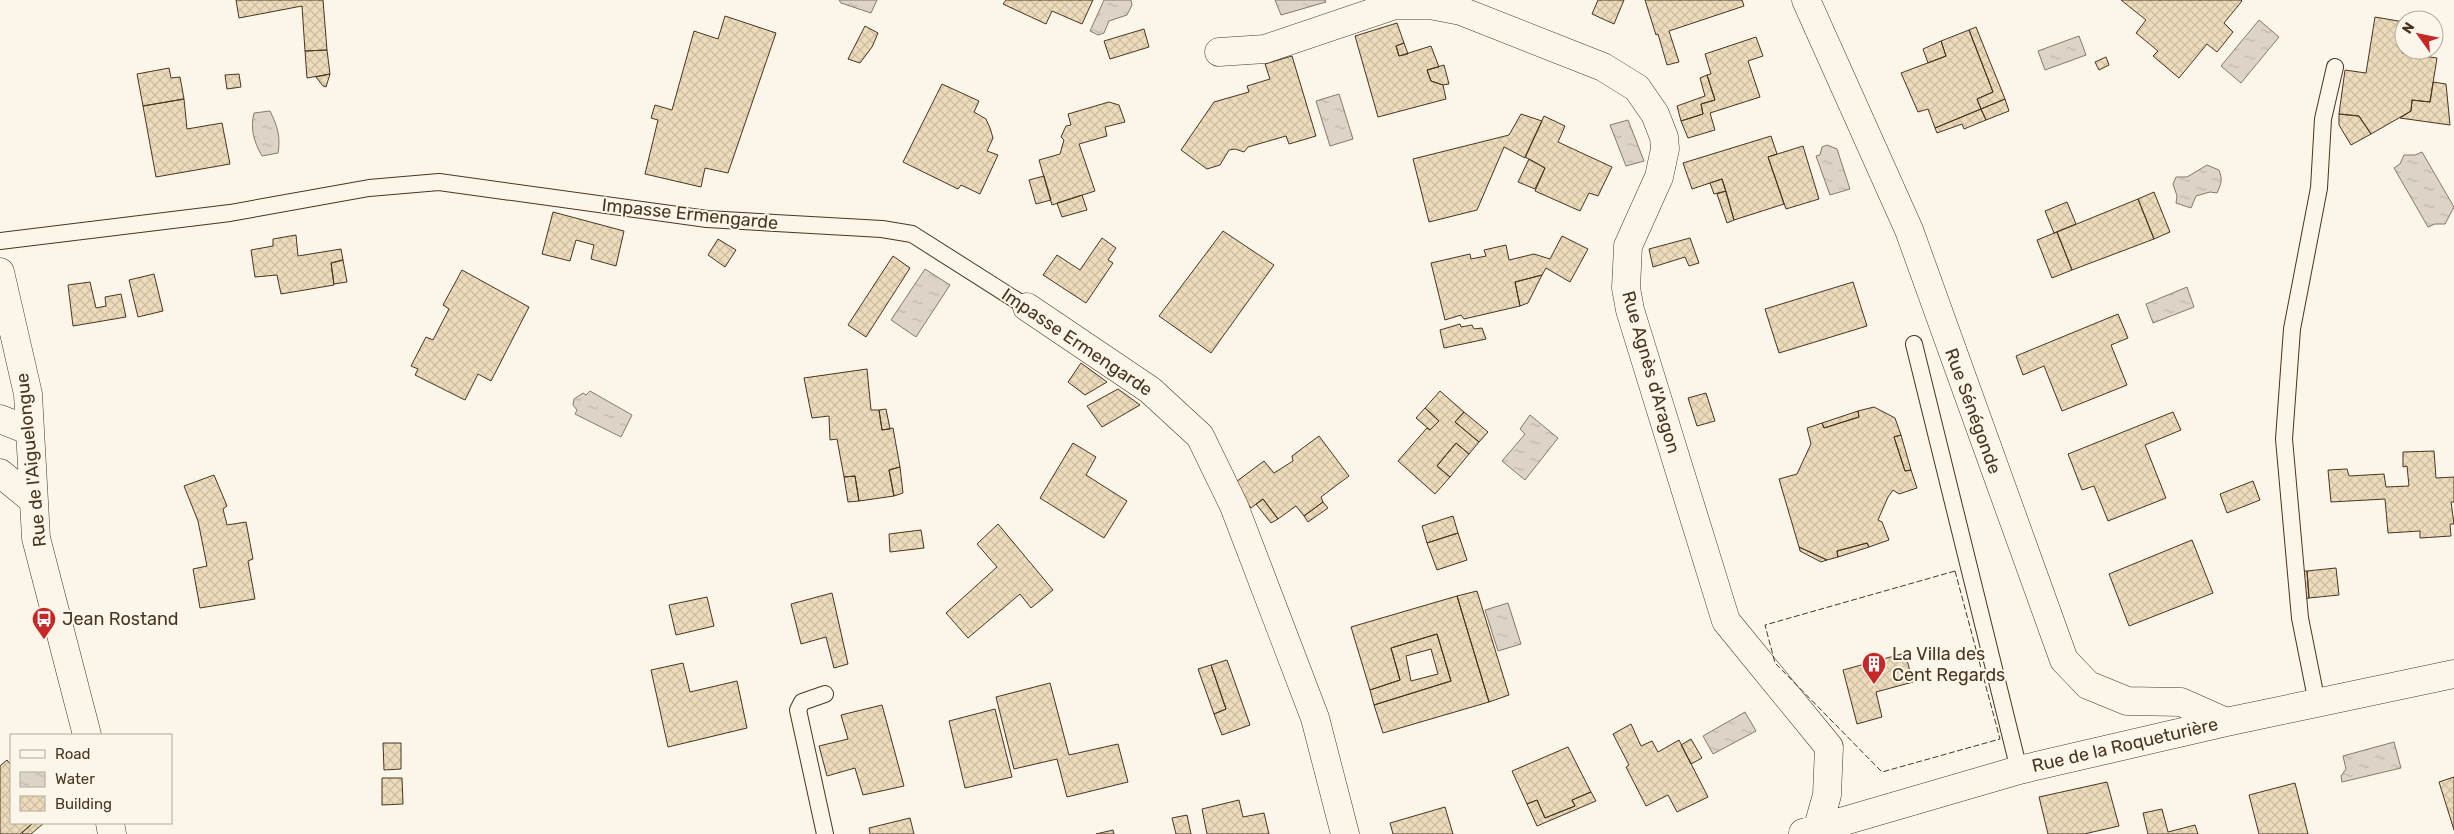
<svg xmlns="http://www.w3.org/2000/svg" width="2454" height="834" viewBox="0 0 2454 834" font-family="Rubik,sans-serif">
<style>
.water{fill:url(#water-ripples);stroke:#887966}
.building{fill:url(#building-cross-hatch);stroke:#4a3520;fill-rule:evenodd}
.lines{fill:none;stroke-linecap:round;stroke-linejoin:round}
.lane-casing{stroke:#4a3520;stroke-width:18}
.street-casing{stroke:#4a3520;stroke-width:29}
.lane{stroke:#fbf6e9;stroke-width:16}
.street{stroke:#fbf6e9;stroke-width:28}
.fence{stroke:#4a3520;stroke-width:1;stroke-dasharray:6 2.5;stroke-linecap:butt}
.labels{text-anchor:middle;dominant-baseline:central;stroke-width:4;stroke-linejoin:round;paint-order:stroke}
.street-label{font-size:18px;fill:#4a3520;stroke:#fbf6e9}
.poi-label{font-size:18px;fill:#4a3520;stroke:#fbf6e9;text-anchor:start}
</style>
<defs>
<pattern id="water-ripples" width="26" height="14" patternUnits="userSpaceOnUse" patternTransform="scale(1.25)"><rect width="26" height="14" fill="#dcd4c6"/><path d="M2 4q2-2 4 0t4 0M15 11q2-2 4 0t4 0" fill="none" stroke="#beb7aa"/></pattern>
<pattern id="building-cross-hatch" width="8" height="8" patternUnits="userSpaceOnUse" patternTransform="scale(1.25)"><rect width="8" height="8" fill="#ecdcbc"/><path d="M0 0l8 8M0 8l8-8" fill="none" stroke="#ccbda1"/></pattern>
</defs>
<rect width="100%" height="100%" fill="#fbf6e9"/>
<path class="water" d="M839,0H877L871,13L841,3Z
M1104,0H1131L1132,5L1127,15L1109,21L1104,33L1098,35L1090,31Z
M1275,0H1325L1326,2L1281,15Z
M2259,20L2279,37L2241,83L2221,66Z
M2079,36L2086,55L2045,70L2038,51Z
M1339,94L1353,139L1330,146L1316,101Z
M270,111C277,125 281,137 278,153L262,156C254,142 250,129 254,113Z
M1628,120L1644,161L1626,166L1610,125Z
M1827,145L1837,149L1850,189L1830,195L1816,156L1820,155L1822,147Z
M2422,152L2454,207L2445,224H2435L2428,227L2394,168L2400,164L2404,155H2415Z
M2207,165L2219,170C2223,180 2221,184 2217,193L2210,192L2196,196L2191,208L2176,203L2177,196L2173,184L2176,177H2187Z
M925,269L950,285L916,337L891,320Z
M2187,287L2194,307L2153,323L2146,304Z
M590,391L632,415L621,437L575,414L577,410L573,405L574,399L583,393L586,395Z
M1530,415L1558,438L1525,480L1502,461L1525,434L1520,429Z
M1508,603L1521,644L1498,651L1485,610Z
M1745,712L1756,731L1713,754L1703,736Z
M2394,742L2401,768L2342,782L2341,776L2346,769L2343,756Z"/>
<path class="building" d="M236,0H323L327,50L305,51L302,6L239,18Z
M1006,0H1093L1082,24L1052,11L1046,24L1003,4Z
M1598,0H1624L1614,24L1592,14Z
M1645,0H1742L1744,6L1669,31L1679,62L1667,65L1658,34L1656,35Z
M2121,0H2241L2242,1L2224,23L2233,32L2217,52L2207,44L2179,78L2153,56L2158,51L2136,33L2146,20Z
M725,16L776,33L728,173L705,168L701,187L645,174L658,120L651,118L655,105L672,110L694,31L718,39Z
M2375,17L2404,22L2402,53L2437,58L2430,102L2412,100L2411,111L2371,134L2359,116L2339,114L2345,70L2366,73Z
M1397,23L1404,43L1396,46L1399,56L1431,46L1439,67L1427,70L1431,81L1443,85L1446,99L1378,117L1355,36Z
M865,26L878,33L872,47L860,63L848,59Z
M1976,27L2005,99L1981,109L1977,99L1993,92L1969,30Z
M1144,29L1149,47L1110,59L1104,41Z
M1969,30L1993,92L1977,99L1981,109L1935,128L1928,109L1918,112L1901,73L1946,56L1941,41Z
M1756,37L1763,56L1748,61L1760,97L1710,113L1715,130L1688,138L1681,121L1703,114L1701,104L1715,100L1707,75L1711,74L1705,54Z
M1941,41L1946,56L1928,63L1923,49Z
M1404,43L1408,54L1399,56L1396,46Z
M327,50L330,74L307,78L305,51Z
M1292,56L1316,136L1289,144L1286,136L1248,147L1244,152L1235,149L1229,150L1220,165L1207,169L1181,150L1214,102L1249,92L1247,86L1270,79L1265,64Z
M2106,57L2109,65L2099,70L2095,62Z
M1444,65L1449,84L1443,85L1431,81L1427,70Z
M169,68L171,78L180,77L184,99L143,106L137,74Z
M239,74L241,87L227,89L225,75Z
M330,74L326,87L323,86L316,77Z
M1707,75L1715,100L1701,104L1703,114L1681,121L1677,106L1705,96L1700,78Z
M2433,82L2446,84L2450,125L2400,118L2411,111L2412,100L2430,102Z
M942,84L979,101L974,112L986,119L990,128L993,138L987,151L998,155L980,194L961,185L958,189L903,162Z
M184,99L187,129L222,123L230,164L156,177L143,106Z
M2005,99L2009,111L1986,120L1981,109Z
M1109,102L1119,105L1125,122L1105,127L1107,136L1079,144L1095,191L1052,205L1039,160L1060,154L1064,140L1061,137L1066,126L1071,125L1068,114Z
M1981,109L1986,120L1964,129L1962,124L1937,133L1935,128Z
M1521,114L1542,121L1525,158L1504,147L1477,210L1429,222L1413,159L1509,135Z
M2339,114L2359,116L2371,134L2351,145L2339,125Z
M1544,116L1565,126L1558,142L1612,167L1598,196L1589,193L1580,211L1535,191L1545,168L1525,157Z
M1771,136L1777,154L1768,157L1784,204L1734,220L1722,179L1692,189L1683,163Z
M1803,146L1819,199L1786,209L1768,157Z
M1529,159L1545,168L1535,189L1518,182Z
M1044,176L1051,200L1036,204L1029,180Z
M1722,179L1726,191L1714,194L1710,183Z
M1726,191L1734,220L1727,223L1717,194Z
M2154,192L2170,232L2154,239L2138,199Z
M1082,195L1087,210L1062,217L1057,203Z
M2138,199L2154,239L2072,270L2057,232Z
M2067,202L2076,224L2054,233L2045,211Z
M553,212L624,231L616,266L591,259L594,245L576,240L570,261L542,254Z
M1223,231L1274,265L1211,353L1159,316Z
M2057,232L2072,270L2052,278L2037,240Z
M296,235L298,256L341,249L343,260L331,263L334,285L281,294L277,275L255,277L251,250L273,246V239Z
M1562,236L1588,249L1570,282L1546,268L1542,275L1515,282L1520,306L1464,319L1461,315L1445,320L1431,263L1470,254L1471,259L1486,256L1484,250L1506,245L1509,260L1534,254L1550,259Z
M1102,238L1116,248L1108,260L1113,263L1086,303L1043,275L1057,255L1080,270Z
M1690,238L1699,263L1689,266L1685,257L1653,267L1649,249Z
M718,239L736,250L725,267L708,255Z
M893,256L910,268L866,337L848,325Z
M343,260L347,282L334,284L331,263Z
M462,270L529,307L491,381L478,374L465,400L415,375L418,369L411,366L426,337L433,340L449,309L443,305Z
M154,274L163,311L138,317L129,280Z
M1542,275L1528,303L1520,306L1515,282Z
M90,282L96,308L106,306L105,297L121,294L126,317L73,326L68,285Z
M1853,282L1867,326L1779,353L1765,309Z
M2118,314L2128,338L2111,345L2127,385L2062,411L2044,366L2023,375L2016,356Z
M1460,324L1461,327L1472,325L1474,329L1482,328L1486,339L1444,348L1440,330Z
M1081,363L1085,366L1107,382L1085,395L1068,382Z
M867,369L871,410H879L882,430L893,428L900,467L889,470L894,496L859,501L855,476L844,477L837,439L830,440L829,416L812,418L804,378Z
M1118,389L1140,405L1102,427L1087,406Z
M1440,391L1464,412L1455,422L1479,442L1469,454L1456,443L1437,466L1450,477L1435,494L1398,461L1427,428L1430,430L1439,421L1425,408Z
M1706,393L1715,421L1697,426L1688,398Z
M1874,407L1895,418L1901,435L1894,437L1905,471L1911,470L1917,488L1899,494L1893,490L1888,497L1878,520L1882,522L1889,540L1869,547L1867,543L1837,551L1838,557L1827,560L1799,547L1779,479L1797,474L1811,444L1807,428L1822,423L1824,428L1859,417L1858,411Z
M1425,408L1439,421L1430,430L1416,418Z
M886,409L890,429L882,430L879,410Z
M1858,411L1859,417L1824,428L1822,423Z
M1464,412L1488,432L1479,442L1455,422Z
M2173,412L2181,430L2145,445L2166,498L2108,521L2094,486L2082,490L2068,454Z
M1901,435L1911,470L1905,471L1894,437Z
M1319,436L1349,476L1321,497L1323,502L1304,516L1296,506L1278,519L1263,499L1251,508L1233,484L1264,461L1274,473L1293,461L1292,456Z
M1073,443L1096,457L1086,475L1127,501L1104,538L1040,498Z
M1456,443L1469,454L1450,477L1437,466Z
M2434,451L2436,478L2454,477V502H2451L2454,524H2450L2451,536L2420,538V531L2388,533L2385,499L2331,502L2328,470L2347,469L2349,476L2384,474L2386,487L2409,486L2407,466L2403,467V452Z
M900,467L903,493L894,496L889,470Z
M214,475L227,506L223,509L227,525L246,522L253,559L248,561L255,599L200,608L193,569L207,566L198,521L184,486Z
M855,476L859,501L848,502L844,477Z
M2253,481L2260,500L2227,513L2220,494Z
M1263,499L1278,519L1271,523L1256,504Z
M1323,502L1328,508L1308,522L1304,516Z
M1453,516L1458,533L1427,543L1422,526Z
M998,524L1053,590L1031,608L1020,594L968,638L946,613L997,567L977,544Z
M921,530L924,548L890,552L889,534Z
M1458,533L1467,560L1437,570L1427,543Z
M2192,540L2213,593L2129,626L2109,574Z
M1867,543L1869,547L1838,557L1837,551Z
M1799,547L1827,560L1821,562L1800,551Z
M2336,568L2339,595L2309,598L2307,571Z
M2303,571H2307L2309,598L2306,599Z
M1477,591L1509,695L1489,702L1457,596Z
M832,593L848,664L834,668L826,637L801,644L791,604Z
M1457,596L1489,702L1383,733L1374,705L1451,681L1437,634L1391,648L1400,680L1370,690L1351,627Z
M707,597L714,626L676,635L669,605Z
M1437,634L1451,681L1374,705L1370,690L1400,680L1391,648ZM1431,649L1438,674L1411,681L1406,656Z
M1905,653L1913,682L1876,692L1882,717L1857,724L1843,670Z
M1227,660L1250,725L1222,735L1214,714L1226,709L1211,665Z
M683,663L690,692L737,681L747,728L668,747L651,670Z
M1211,665L1226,709L1214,714L1198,669Z
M1050,683L1069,755L1118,744L1128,782L1067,797L1057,759L1014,769L996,697Z
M882,705L904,786L863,795L855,768L827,776L819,746L848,739L841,715Z
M995,709L1012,777L965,788L949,721Z
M1631,724L1641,746L1652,741L1658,752L1679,740L1708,797L1677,812L1668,795L1646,806L1626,767L1629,765L1613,734Z
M1691,739L1702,758L1691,764L1681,745Z
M383,743H401V769L384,770Z
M1568,747L1591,792L1572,800L1575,806L1545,818L1537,800L1527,804L1512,771Z
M7,760L11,765V823H33L20,834H0V766Z
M2454,777V830L2439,782Z
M382,778H402L403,804L382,805Z
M2107,782L2119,826L2084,834H2048L2039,797Z
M2295,783L2308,834H2259L2249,795Z
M1591,792L1596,801L1537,826L1527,804L1537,800L1545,818L1575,806L1572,800Z
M1239,800L1243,817L1264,813L1269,834H1207L1202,809Z
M1445,807L1453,834H1393L1390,823Z
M2162,809L2168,832L2195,825L2198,834H2148L2143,813Z
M1187,815L1191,834H1176L1172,818Z
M910,818L914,834H870L869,828Z
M33,823H44L31,834H23L22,833Z
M1113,830L1114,834H1096Z"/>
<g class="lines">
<defs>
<path id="lane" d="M0,241L230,213L369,188L439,182L707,219L882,229L912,234L1027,307
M1914,344L2019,770
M825,694L802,702L798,710L825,834
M2317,703L2300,618L2284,439L2292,329L2319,188L2323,119L2335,67"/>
<path id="street" d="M1806,0L1909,230L2064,660L2088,685L2127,701L2181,702L2226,722
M1219,52L1265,49L1395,5H1430L1461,11L1603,67L1637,88L1655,114L1664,137L1665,149L1659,177L1628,246L1626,288L1630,310L1726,621L1829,747L1827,795L1816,834
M0,272L28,394L36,538L87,735
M1027,307L1150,390L1200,436L1234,506L1315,718L1345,834
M0,419L30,431
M0,473L33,500
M110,823L112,834
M1803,833L2019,770L2226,722L2454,674"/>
</defs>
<use href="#lane" class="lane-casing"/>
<use href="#street" class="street-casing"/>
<use href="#lane" class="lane"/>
<use href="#street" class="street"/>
<path class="fence" d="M1955,571L2000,739L1882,772L1775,663L1765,625Z"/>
</g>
<defs>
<symbol id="bus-pin" viewBox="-11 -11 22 30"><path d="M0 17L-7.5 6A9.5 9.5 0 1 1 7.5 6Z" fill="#c62828" stroke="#fbf6e9"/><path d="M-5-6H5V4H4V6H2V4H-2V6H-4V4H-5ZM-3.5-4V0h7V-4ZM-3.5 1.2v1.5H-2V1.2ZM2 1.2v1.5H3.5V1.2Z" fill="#fff"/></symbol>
<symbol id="building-pin" viewBox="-11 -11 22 30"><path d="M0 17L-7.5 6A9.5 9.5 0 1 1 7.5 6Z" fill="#c62828" stroke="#fbf6e9"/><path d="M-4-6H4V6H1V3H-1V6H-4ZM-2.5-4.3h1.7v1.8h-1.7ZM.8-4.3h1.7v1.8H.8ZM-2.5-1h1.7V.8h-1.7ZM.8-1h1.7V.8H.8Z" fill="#fff"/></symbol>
</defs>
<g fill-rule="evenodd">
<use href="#bus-pin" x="30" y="605" width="28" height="38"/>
<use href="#building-pin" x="1860" y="650" width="28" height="38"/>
</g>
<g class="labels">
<g class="street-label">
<text transform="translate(690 214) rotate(6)">Impasse Ermengarde</text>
<text transform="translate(1077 342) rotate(34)">Impasse Ermengarde</text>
<text transform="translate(1651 372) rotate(74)">Rue Agnès d'Aragon</text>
<text transform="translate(1973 411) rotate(70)">Rue Sénégonde</text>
<text transform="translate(31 460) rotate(-96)">Rue de l'Aiguelongue</text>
<text transform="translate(2125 745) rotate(-13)">Rue de la Roqueturière</text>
</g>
<g class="poi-label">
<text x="62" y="619">Jean Rostand</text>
<text x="1892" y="654">La Villa des<tspan x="1892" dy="21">Cent Regards</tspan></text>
</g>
</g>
<rect x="10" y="734" width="162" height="90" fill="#fbf6e9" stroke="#b4a999"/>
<rect x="20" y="750" width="25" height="8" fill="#fbf6e9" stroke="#b4a999"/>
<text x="55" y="759" font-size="15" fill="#4a3520">Road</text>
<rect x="20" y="772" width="25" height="15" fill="url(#water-ripples)" stroke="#b4a999"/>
<text x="55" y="784" font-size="15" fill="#4a3520">Water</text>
<rect x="20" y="796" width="25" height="15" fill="url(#building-cross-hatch)" stroke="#b4a999"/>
<text x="55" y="809" font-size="15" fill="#4a3520">Building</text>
<g transform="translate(2419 35) rotate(303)"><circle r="24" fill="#fbf6e9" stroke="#b4a999"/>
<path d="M0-4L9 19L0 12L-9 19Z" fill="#c62828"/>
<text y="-8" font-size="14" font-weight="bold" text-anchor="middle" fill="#4a3520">N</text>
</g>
</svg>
